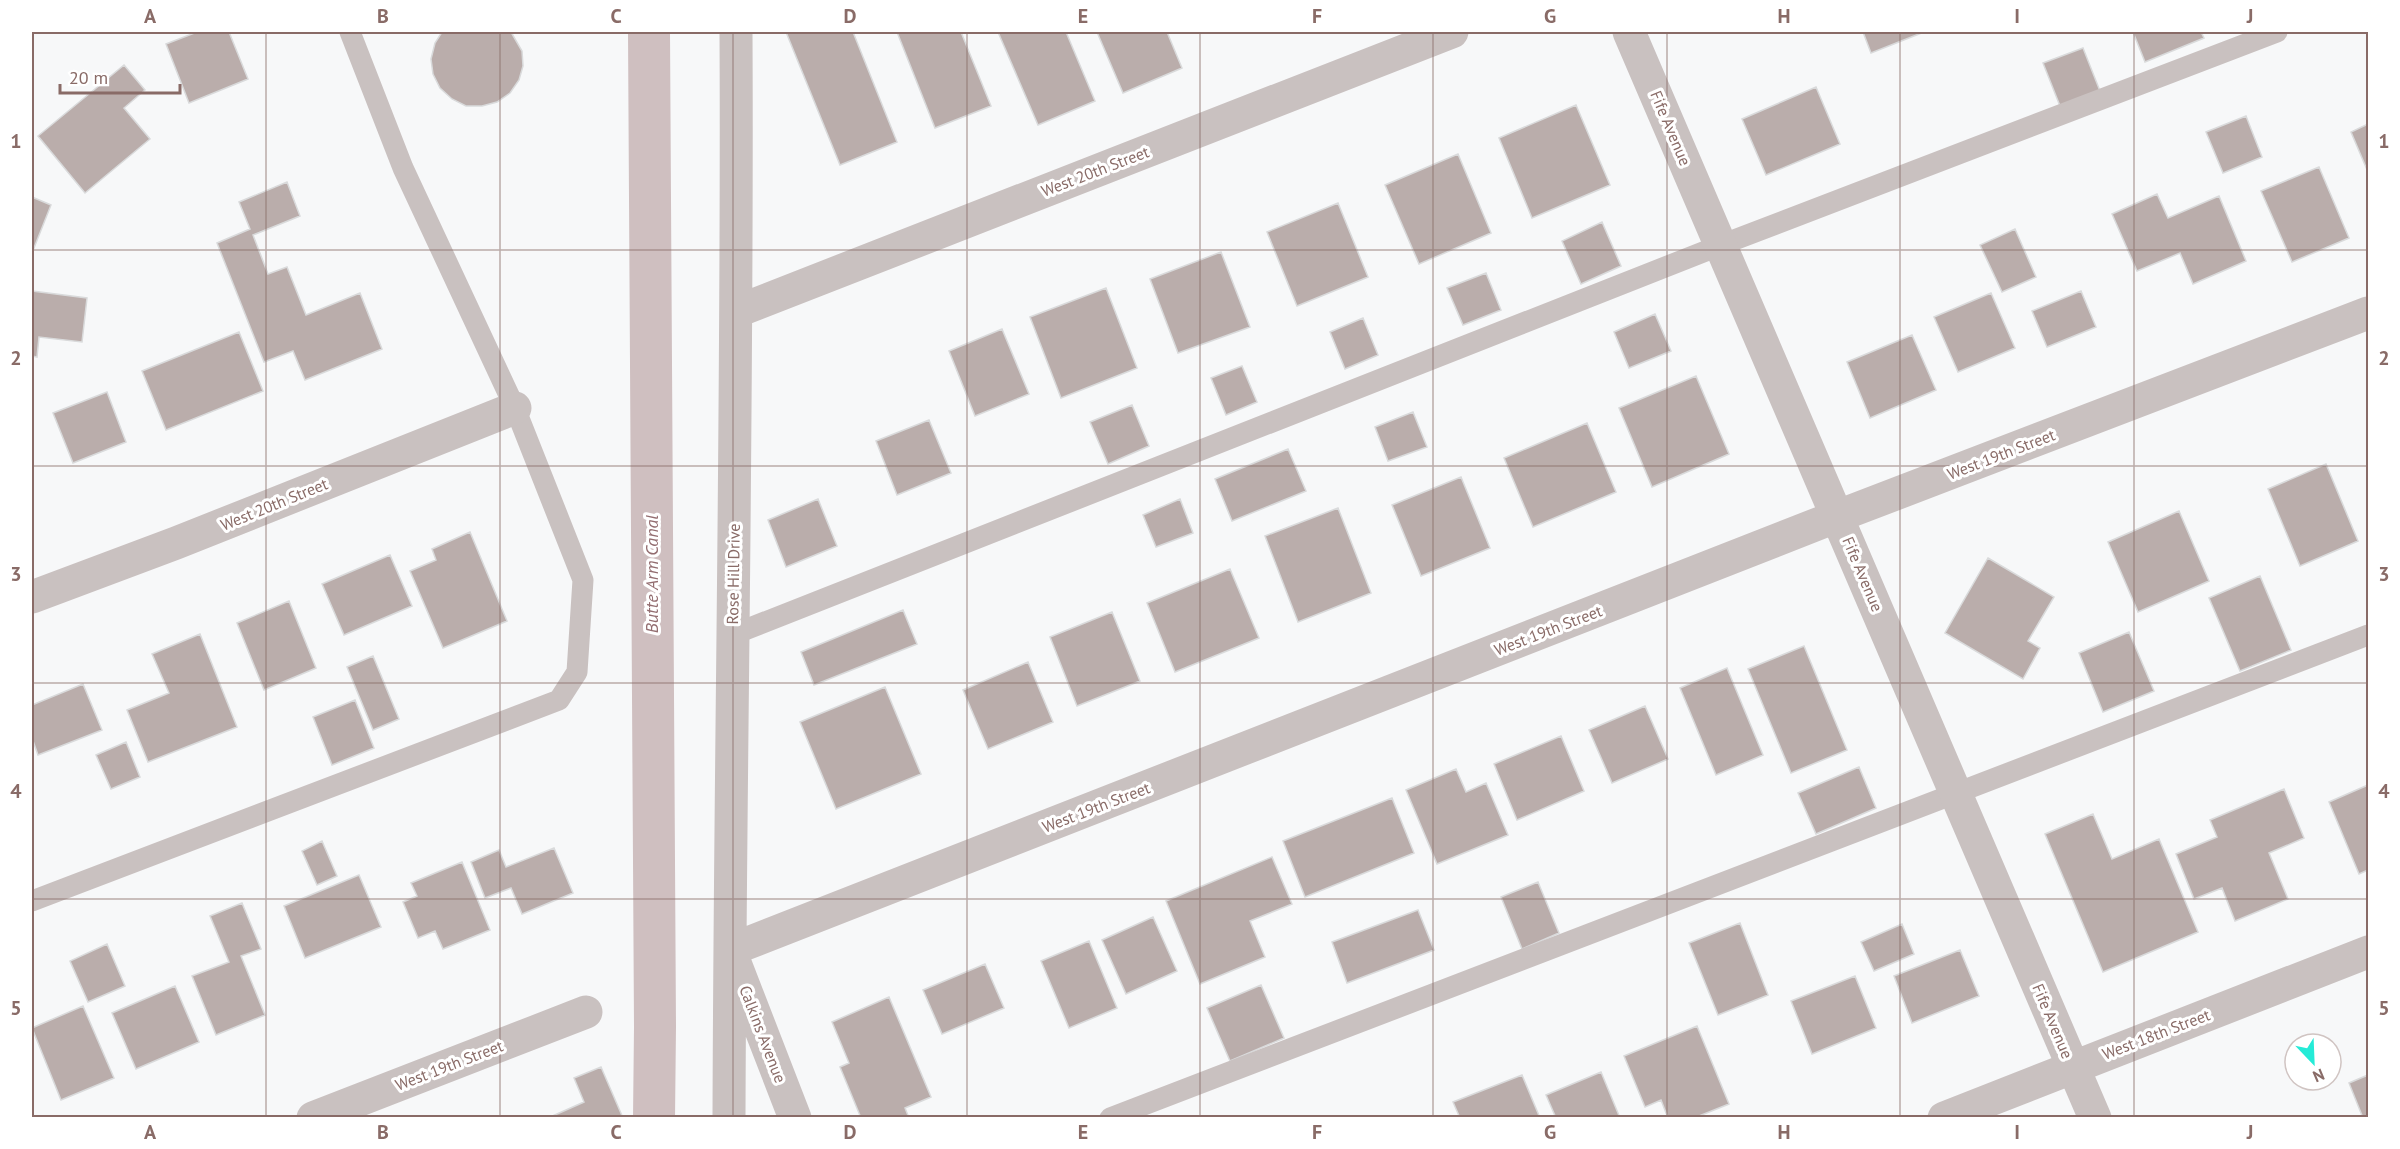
<svg xmlns="http://www.w3.org/2000/svg" width="2400" height="1149" viewBox="0 0 2400 1149" font-family="'PT Sans',sans-serif">
<style>
.lines{fill:none;stroke-linecap:round;stroke-linejoin:round}
.canal{stroke:#cfbfc0;stroke-width:42}
.building{fill:#baadab;stroke:#d9dadb;stroke-width:1.5}
.lane{stroke:#c9c1c0;stroke-width:21}
.street{stroke:#c9c1c0;stroke-width:33}
.grid{fill:none;stroke:#896b67;stroke-width:1.5;stroke-opacity:0.55}
.labels{text-anchor:middle;dominant-baseline:central;stroke-width:6;stroke-linejoin:round;paint-order:stroke}
.street-label{font-size:16px;fill:#896b67;stroke:#fff}
.water-label{font-size:18px;font-style:italic;fill:#936d70;stroke:#fff}
.neatline{fill:none;stroke:#896b67;stroke-width:2}
.grid-label{font-size:20px;text-anchor:middle;font-weight:bold;fill:#896b67}
</style>
<rect width="100%" height="100%" fill="#f7f8f9"/>
<g class="lines">
<path class="canal" d="M649,32L655,1027L654,1118"/>
</g>
<path class="building" d="M197,32H229L248,79L189,103L166,44Z
M442,32H511L522,51L523,66L519,80L510,93L497,102L482,106H466L452,99L440,88L433,74L431,59L435,43Z
M786,32H853L897,142L840,165Z
M897,32H961L991,106L935,128Z
M998,32H1066L1095,101L1038,125Z
M1097,32H1167L1182,68L1123,93Z
M1863,32H1924L1871,53Z
M2133,32H2201L2204,38L2145,62Z
M2083,48L2100,91L2060,106L2043,63Z
M124,65L145,90L124,108L150,139L85,193L38,136Z
M1816,87L1840,144L1766,175L1742,119Z
M1576,105L1610,185L1532,218L1499,138Z
M2246,116L2262,157L2223,173L2206,132Z
M2368,124V172L2351,132Z
M1458,154L1491,233L1419,264L1385,185Z
M2319,167L2349,238L2292,262L2261,191Z
M287,182L300,216L253,235L268,274L287,267L306,315L360,293L382,349L305,380L293,351L264,362L217,243L250,229L239,202Z
M2157,194L2168,218L2219,196L2246,261L2193,284L2180,253L2137,271L2112,214Z
M32,197L51,205L32,253Z
M1338,203L1368,277L1297,306L1267,232Z
M1602,222L1621,266L1581,284L1562,241Z
M2015,229L2036,277L2002,292L1980,245Z
M1221,252L1250,327L1178,353L1150,279Z
M1486,273L1501,310L1463,325L1447,288Z
M1106,288L1137,368L1061,398L1030,317Z
M32,291L87,298L82,342L39,337L37,357L32,356Z
M2081,291L2096,327L2047,347L2032,311Z
M1991,293L2015,348L1958,372L1934,317Z
M1655,314L1671,351L1629,368L1614,332Z
M1363,318L1378,355L1345,369L1330,332Z
M1002,329L1029,394L975,416L949,351Z
M239,332L263,391L166,430L142,371Z
M1912,335L1936,390L1870,418L1847,362Z
M1242,366L1257,402L1226,415L1211,378Z
M1696,376L1729,454L1652,487L1619,408Z
M107,392L126,442L73,463L53,413Z
M1132,405L1149,446L1108,464L1090,422Z
M1413,412L1427,447L1388,461L1375,427Z
M929,420L951,473L897,495L876,441Z
M1587,423L1616,492L1533,527L1504,458Z
M1288,449L1306,491L1232,521L1215,479Z
M2326,464L2358,541L2300,566L2268,489Z
M1461,477L1490,548L1421,576L1392,505Z
M818,499L837,546L786,567L768,520Z
M1180,499L1193,533L1156,547L1143,515Z
M1338,508L1371,593L1298,622L1265,536Z
M2179,511L2209,581L2138,612L2108,542Z
M470,532L507,621L443,648L410,571L436,560L432,549Z
M390,555L412,606L344,635L322,584Z
M1988,558L2054,597L2028,641L2040,648L2023,679L1945,633Z
M1230,569L1259,638L1175,672L1147,603Z
M2260,576L2291,650L2240,671L2209,598Z
M289,601L316,668L264,690L237,623Z
M903,610L917,644L814,685L801,652Z
M1112,612L1140,681L1077,706L1050,637Z
M2129,632L2154,691L2103,712L2079,653Z
M200,634L237,727L148,762L127,710L169,693L152,654Z
M1804,646L1847,750L1791,773L1748,669Z
M373,656L399,719L373,730L347,667Z
M1028,662L1053,722L988,749L963,690Z
M1727,668L1763,755L1716,775L1680,688Z
M83,684L102,730L38,755L32,738V705Z
M885,687L921,774L836,809L800,722Z
M355,700L374,748L332,765L313,717Z
M1645,706L1668,759L1612,783L1589,730Z
M1561,736L1584,791L1517,820L1494,764Z
M126,742L140,777L111,789L96,755Z
M1859,767L1876,808L1816,834L1798,793Z
M1456,769L1466,792L1486,783L1508,835L1437,864L1406,790Z
M2368,785V870L2359,874L2329,802Z
M2284,789L2304,838L2269,853L2288,899L2235,921L2222,888L2194,899L2176,854L2217,837L2210,820Z
M1392,798L1414,853L1305,897L1283,841Z
M2093,814L2112,859L2159,839L2198,932L2103,972L2045,834Z
M322,841L337,876L317,885L302,851Z
M554,848L573,893L522,914L511,888L485,898L471,862L499,850L506,867Z
M1272,857L1292,904L1250,921L1265,957L1200,984L1166,901Z
M462,862L490,930L443,949L435,931L418,938L403,902L417,896L411,883Z
M359,875L381,927L305,958L284,906Z
M1538,882L1559,933L1522,949L1501,897Z
M242,903L261,949L241,956L265,1015L216,1035L192,976L229,962L210,916Z
M1418,910L1434,950L1347,983L1332,942Z
M1153,917L1177,971L1126,994L1102,940Z
M1740,923L1768,995L1718,1015L1689,943Z
M1902,924L1914,954L1874,971L1861,942Z
M1089,941L1117,1008L1069,1028L1041,961Z
M107,944L125,986L88,1002L70,961Z
M1960,950L1979,996L1912,1023L1894,976Z
M985,964L1004,1008L942,1034L923,990Z
M1855,976L1876,1028L1812,1054L1791,1001Z
M1261,985L1284,1038L1230,1061L1207,1008Z
M175,986L199,1042L136,1069L112,1013Z
M889,997L931,1097L905,1108L909,1118H861L840,1067L849,1063L832,1022Z
M83,1006L114,1078L61,1100L32,1028Z
M1697,1026L1729,1104L1694,1118H1668L1661,1100L1645,1107L1624,1056Z
M601,1067L623,1118H548L584,1102L574,1078Z
M1601,1072L1620,1118H1556L1546,1095Z
M1522,1075L1540,1118H1460L1453,1102Z
M2368,1075V1118H2363L2349,1083Z"/>
<g class="lines">
<path class="lane" d="M732,635L1721,245L2277,32
M32,901L559,700L577,672L583,580L515,408L403,168L350,32
M1110,1118L2368,635"/>
<path class="street" d="M1629,32L2095,1118
M738,311L1452,32
M32,597L176,543L515,408
M313,1118L586,1012
M729,1118C730,755 738,394 736,32
M795,1118L730,950L1838,516L2368,313
M1944,1118L2368,952"/>
</g>
<path class="grid" d="M266,32V1118M500,32V1118M733,32V1118M967,32V1118M1200,32V1118M1433,32V1118M1667,32V1118M1900,32V1118M2134,32V1118M32,250H2368M32,466H2368M32,683H2368M32,899H2368"/>
<g class="labels">
<g class="street-label">
<text transform="translate(1671 128) rotate(67)">Fife Avenue</text>
<text transform="translate(1095 171) rotate(-21)">West 20th Street</text>
<text transform="translate(2001 454) rotate(-21)">West 19th Street</text>
<text transform="translate(274 504) rotate(-22)">West 20th Street</text>
<text transform="translate(733 574) rotate(-89)">Rose Hill Drive</text>
<text transform="translate(1863 574) rotate(67)">Fife Avenue</text>
<text transform="translate(1548 630) rotate(-21)">West 19th Street</text>
<text transform="translate(1096 807) rotate(-21)">West 19th Street</text>
<text transform="translate(2053 1021) rotate(67)">Fife Avenue</text>
<text transform="translate(763 1034) rotate(69)">Calkins Avenue</text>
<text transform="translate(2156 1034) rotate(-21)">West 18th Street</text>
<text transform="translate(449 1065) rotate(-21)">West 19th Street</text>
</g>
<g class="water-label">
<text transform="translate(651 574) rotate(-90)">Butte Arm Canal</text>
</g>
</g>
<rect width="2400" height="1149" fill="none" stroke="#ffffff" stroke-width="66"/>
<g transform="translate(2313 1062) rotate(157)"><circle r="28" fill="#ffffff" stroke="#d0c4c2" stroke-width="1.5"/>
<path d="M0-4.5L10 22L0 15L-10 22Z" fill="#25ebd7"/>
<text y="-9" font-size="16" font-weight="bold" text-anchor="middle" fill="#896b67">N</text>
</g>
<path d="M60 84v9h120v-9" fill="none" stroke="#896b67" stroke-width="3"/>
<text x="69" y="84" font-size="18" fill="#896b67" stroke="#ffffff" stroke-width="4.5" paint-order="stroke">20 m</text>
<rect x="33" y="33" width="2334" height="1083" class="neatline"/>
<g class="grid-label">
<text x="150" y="23">A</text>
<text x="383" y="23">B</text>
<text x="616" y="23">C</text>
<text x="850" y="23">D</text>
<text x="1083" y="23">E</text>
<text x="1317" y="23">F</text>
<text x="1550" y="23">G</text>
<text x="1784" y="23">H</text>
<text x="2017" y="23">I</text>
<text x="2250" y="23">J</text>
<text x="16" y="148">1</text>
<text x="2384" y="148">1</text>
<text x="16" y="365">2</text>
<text x="2384" y="365">2</text>
<text x="16" y="581">3</text>
<text x="2384" y="581">3</text>
<text x="16" y="798">4</text>
<text x="2384" y="798">4</text>
<text x="16" y="1015">5</text>
<text x="2384" y="1015">5</text>
<text x="150" y="1139">A</text>
<text x="383" y="1139">B</text>
<text x="616" y="1139">C</text>
<text x="850" y="1139">D</text>
<text x="1083" y="1139">E</text>
<text x="1317" y="1139">F</text>
<text x="1550" y="1139">G</text>
<text x="1784" y="1139">H</text>
<text x="2017" y="1139">I</text>
<text x="2250" y="1139">J</text>
</g>
</svg>
